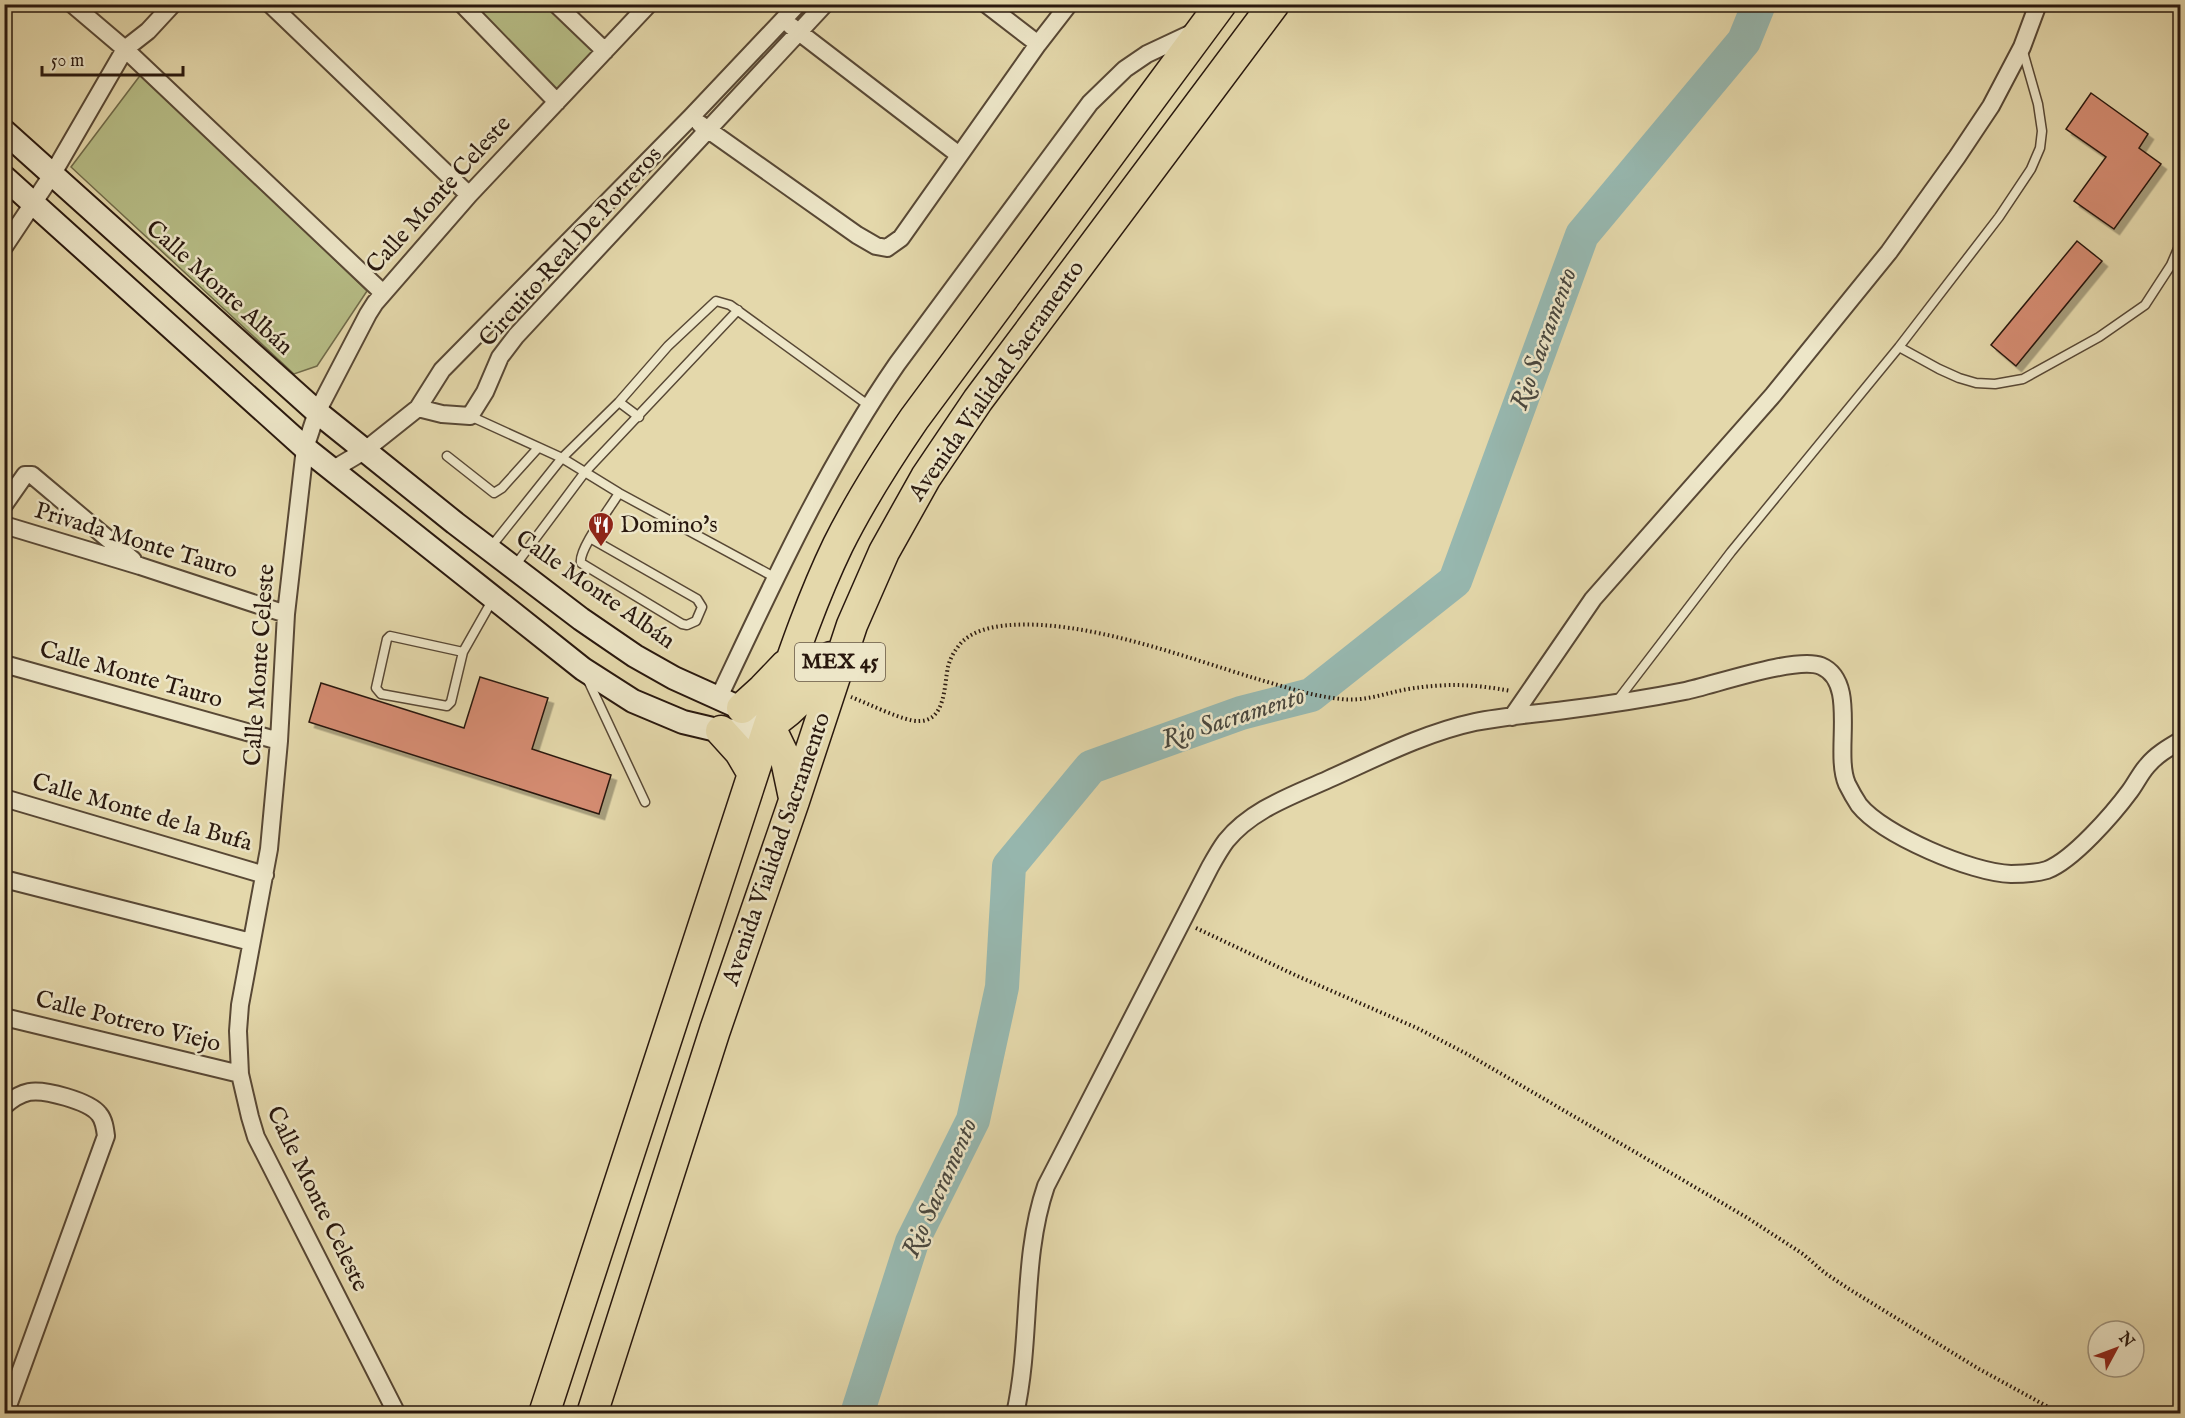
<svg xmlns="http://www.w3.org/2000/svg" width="2185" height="1418" viewBox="0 0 2185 1418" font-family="'IM FELL English',serif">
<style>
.green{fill:#b7be87;stroke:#706b4a;stroke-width:1.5}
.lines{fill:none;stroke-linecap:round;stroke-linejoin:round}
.river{stroke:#97b8b0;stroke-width:34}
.building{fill:#d58c72;stroke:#29180e;stroke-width:1.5;filter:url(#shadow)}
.lane-casing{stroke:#584835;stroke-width:11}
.street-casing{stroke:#584835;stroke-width:20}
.secondary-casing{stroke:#29180e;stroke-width:26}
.highway-casing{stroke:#29180e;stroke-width:33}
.path{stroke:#29180e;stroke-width:4;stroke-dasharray:1.5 3;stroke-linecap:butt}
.lane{stroke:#ede6c8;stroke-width:8}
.street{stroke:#ede6c8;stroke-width:16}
.secondary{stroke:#ede6c8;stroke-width:22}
.highway{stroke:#e4d8ab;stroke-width:30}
.labels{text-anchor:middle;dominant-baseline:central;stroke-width:5;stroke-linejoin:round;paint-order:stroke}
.shield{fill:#ede6c8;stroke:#645646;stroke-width:1.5}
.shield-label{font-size:22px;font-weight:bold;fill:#29180e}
.street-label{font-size:24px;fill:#29180e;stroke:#ede6c8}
.poi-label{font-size:24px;fill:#29180e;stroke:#ede6c8;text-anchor:start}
.water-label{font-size:26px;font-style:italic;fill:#4a483f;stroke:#ede6c8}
</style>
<defs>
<filter id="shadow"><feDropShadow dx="5.5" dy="5.5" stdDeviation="0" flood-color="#0004"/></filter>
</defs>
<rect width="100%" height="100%" fill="#e4d8ab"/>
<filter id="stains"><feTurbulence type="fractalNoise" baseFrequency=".00333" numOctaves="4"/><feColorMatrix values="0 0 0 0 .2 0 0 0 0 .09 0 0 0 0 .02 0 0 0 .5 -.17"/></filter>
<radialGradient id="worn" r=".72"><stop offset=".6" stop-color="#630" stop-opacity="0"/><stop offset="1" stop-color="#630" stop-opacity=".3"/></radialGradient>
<path class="green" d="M469,5H556L601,48L557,96Z
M142,73L367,291L317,366L294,374L71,167Z"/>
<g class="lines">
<path class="river" d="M857,1414L912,1242L973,1120L1002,987L1009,866L1091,767L1241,713L1311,695L1455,581L1582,235L1744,41L1759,4"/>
</g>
<path class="building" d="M2091,93L2148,134L2139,148L2161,164L2114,229L2074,201L2106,157L2066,129Z
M2077,241L2102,261L2016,366L1991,345Z
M480,677L548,698L532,749L611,775L599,814L309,722L321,683L464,728Z"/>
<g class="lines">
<defs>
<path id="lane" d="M1899,347L1939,369L1959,378L1976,383L1995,384L2023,379L2099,337L2145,305L2171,265L2180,244
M619,402L639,417
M470,416L562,458L619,493L776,578
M447,456L494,493L502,488L538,448
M590,538L697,599L702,607L696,621L687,625L682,624L581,563C578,549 611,507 619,493
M490,548L562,458L619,402L668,346L716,301L730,305L868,405
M514,567L585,472L738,310
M463,652L390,636L387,639L376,688L381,694L447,706L451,702L463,652L493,599
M587,678L645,802
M1617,701L1731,552L1899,347L1999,217L2031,169L2040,148L2042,131L2038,104L2022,48"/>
<path id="street" d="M72,4L125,49L383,293
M270,4L469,195
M462,4L557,102
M556,4L605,51
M986,4L1038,44
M791,26L959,155
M700,124L857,235L876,246L887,248L901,238L1038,44L1069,4
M4,247L52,175L125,49L148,31L173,4
M418,408L442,414L470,416L485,392L500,357L516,336L825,4
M332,470L364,451L418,408L442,370L691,117L798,4
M4,505L25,475H32L133,560
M4,525L140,566L286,614
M4,664L279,741
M719,697C773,583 825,468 897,364L1090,103L1125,69L1147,54L1196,31
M1512,717L1593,599L1773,395L1889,252L1957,157L1991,106L2022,47L2038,4
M4,798L265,875
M4,879L251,942
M4,1017L240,1074
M4,1106C12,1099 19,1094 29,1092C44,1089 89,1101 99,1114C104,1120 105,1128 106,1136L5,1414
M397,1414L256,1137L250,1117L240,1074L238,1031L240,1005L269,849L279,741L286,614L305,448L317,412L368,314L375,303L469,195L649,4
M1015,1414C1032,1338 1021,1259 1046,1186L1210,867C1215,858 1220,849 1226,841C1252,809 1292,796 1329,779C1376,758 1424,733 1475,722C1505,716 1535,714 1565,710C1605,705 1645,699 1685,691C1714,685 1796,656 1821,666C1859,682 1833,752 1847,784C1850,790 1855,799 1859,805C1883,835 1972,873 2011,874C2022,874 2037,873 2047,870C2073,860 2113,814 2130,791C2136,783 2140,774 2147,766C2156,755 2168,748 2180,741"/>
<path id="secondary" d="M4,131L317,412L455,523L581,619L635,656L674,678L756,715
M4,177L305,448L583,669L633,701L683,722L721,731L744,730L769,725"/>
<path id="highway" d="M742,708L763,689L786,665
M721,731L740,752L753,774
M794,798L786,760L769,725C797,708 814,685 831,657
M544,1414L769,725C790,664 810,603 838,545C860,501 886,460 914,419L1221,4
M592,1414L715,1030L794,801L852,625L884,552L926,477L978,400L1274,4"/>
</defs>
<use href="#lane" class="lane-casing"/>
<use href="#street" class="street-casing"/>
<use href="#secondary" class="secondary-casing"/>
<use href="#highway" class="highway-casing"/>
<path class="path" d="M851,697C867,703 905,722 919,721C946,721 944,685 948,667C950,658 955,650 961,643C973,630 995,626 1011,625C1086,620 1182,656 1254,678C1282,686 1311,696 1341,699C1364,702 1386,693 1408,689C1447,683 1473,684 1511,691
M1196,928L1295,975L1417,1028L1469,1055L1746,1217L1803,1254L1825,1273L1849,1289L1979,1369L2061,1414"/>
<use href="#lane" class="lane"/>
<use href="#street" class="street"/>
<use href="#secondary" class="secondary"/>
<use href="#highway" class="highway"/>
</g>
<defs>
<symbol id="restaurant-pin" viewBox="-11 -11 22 30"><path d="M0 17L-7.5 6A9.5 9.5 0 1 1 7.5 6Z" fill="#8f2418" stroke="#ede6c8"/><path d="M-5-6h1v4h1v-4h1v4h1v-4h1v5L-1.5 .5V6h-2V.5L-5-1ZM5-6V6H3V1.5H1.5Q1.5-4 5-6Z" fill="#fff"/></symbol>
</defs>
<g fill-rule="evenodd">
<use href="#restaurant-pin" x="586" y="510" width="30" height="40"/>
</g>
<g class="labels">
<rect class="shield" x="795" y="643" width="90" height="38" rx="4.5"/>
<g class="shield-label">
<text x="840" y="662">MEX 45</text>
</g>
<g class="street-label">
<text transform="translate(439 195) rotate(-48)">Calle Monte Celeste</text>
<text transform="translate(571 247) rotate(-48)">Circuito Real De Potreros</text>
<text transform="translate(219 288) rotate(42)">Calle Monte Albán</text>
<text transform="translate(997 381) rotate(-55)">Avenida Vialidad Sacramento</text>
<text transform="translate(136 541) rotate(17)">Privada Monte Tauro</text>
<text transform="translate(595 590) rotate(35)">Calle Monte Albán</text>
<text transform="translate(260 665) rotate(-86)">Calle Monte Celeste</text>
<text transform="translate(131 675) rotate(16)">Calle Monte Tauro</text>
<text transform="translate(142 813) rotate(16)">Calle Monte de la Bufa</text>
<text transform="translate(777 849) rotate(-71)">Avenida Vialidad Sacramento</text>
<text transform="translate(128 1022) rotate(14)">Calle Potrero Viejo</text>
<text transform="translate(317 1199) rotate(64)">Calle Monte Celeste</text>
</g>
<g class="poi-label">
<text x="620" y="525">Domino's</text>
</g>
<g class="water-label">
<text transform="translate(1544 339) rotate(-70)">Rio Sacramento</text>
<text transform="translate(1233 718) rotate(-18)">Rio Sacramento</text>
<text transform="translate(940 1188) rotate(-66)">Rio Sacramento</text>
</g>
</g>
<rect width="2185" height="1418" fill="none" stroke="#e4d8ab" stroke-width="24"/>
<rect x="6" y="6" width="2173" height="1406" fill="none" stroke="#29180e" stroke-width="3"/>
<rect x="12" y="12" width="2161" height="1394" fill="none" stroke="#29180e" stroke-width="1.5"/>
<g transform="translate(2116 1349) rotate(49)"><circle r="28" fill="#ede6c8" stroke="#9f947e" stroke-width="1.5"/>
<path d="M0-4.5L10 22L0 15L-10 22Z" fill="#8f2418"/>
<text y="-9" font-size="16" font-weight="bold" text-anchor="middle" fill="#29180e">N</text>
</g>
<path d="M42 66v9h141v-9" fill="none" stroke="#29180e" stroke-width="3"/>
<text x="51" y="66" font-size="18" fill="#29180e" stroke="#ede6c8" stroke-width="4.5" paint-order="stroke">50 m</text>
<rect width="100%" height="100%" filter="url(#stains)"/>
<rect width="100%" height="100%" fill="url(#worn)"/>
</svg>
